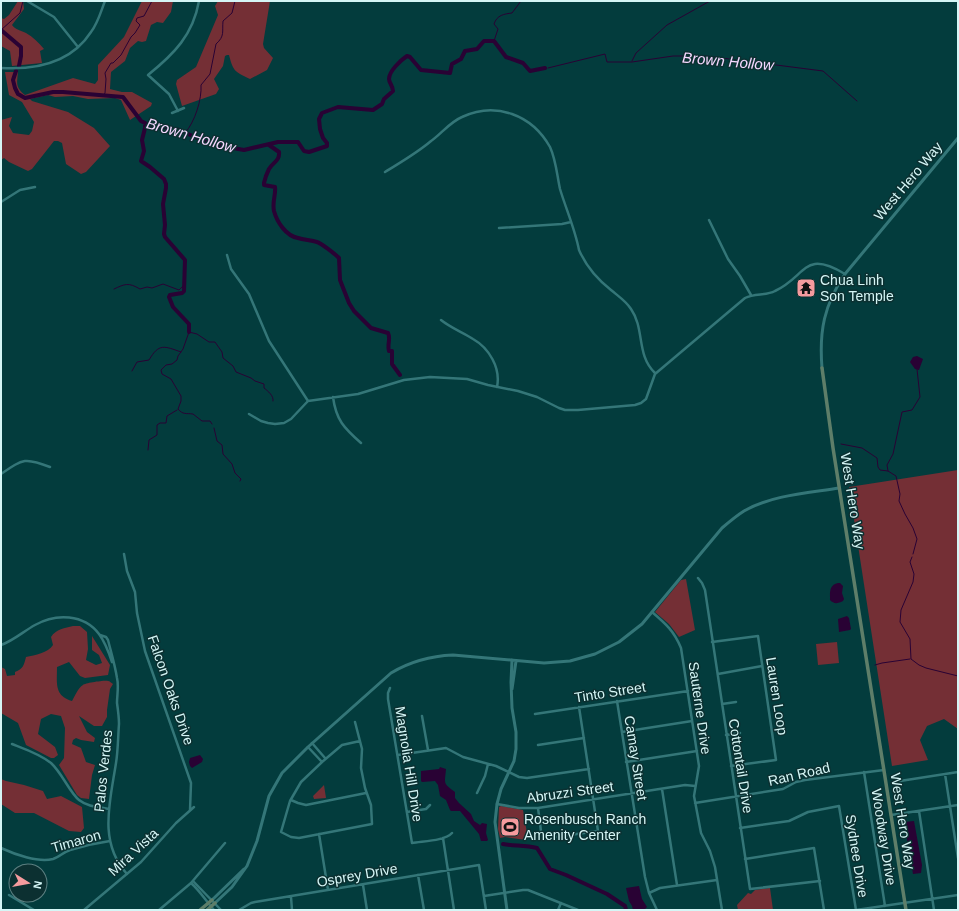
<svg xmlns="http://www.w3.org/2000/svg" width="959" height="911" viewBox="0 0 959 911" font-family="Arial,sans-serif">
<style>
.green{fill:#742f35}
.water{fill:#290234}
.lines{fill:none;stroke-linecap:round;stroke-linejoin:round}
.stream{stroke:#290234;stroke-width:1}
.river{stroke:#290234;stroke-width:4}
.minor{stroke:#347678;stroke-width:2.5}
.tertiary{stroke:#347678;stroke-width:3}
.secondary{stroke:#5e7e69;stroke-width:3.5}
.labels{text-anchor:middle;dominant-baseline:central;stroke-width:3;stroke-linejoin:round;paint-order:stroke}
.street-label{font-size:14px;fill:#d5f6f6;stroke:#0c3031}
.poi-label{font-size:14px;fill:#d5f6f6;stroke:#0c3031;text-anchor:start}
.water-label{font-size:15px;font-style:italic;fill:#f5d8ff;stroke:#0c3031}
</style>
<rect width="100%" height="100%" fill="#033c3d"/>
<path class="green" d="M18,1H23L24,9L12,25C16,30 20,30 26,33C33,37 39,43 44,49L40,51L42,63L12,66L10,51L1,46V18L4,19L9,15Z
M142,1H173L171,12L163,23L157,22L151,25L146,41L142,42L138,41L130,48L125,61L111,72L110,89L122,92H132L152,103L151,106L130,120L121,100L115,98L88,99L73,96L55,97L48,95L30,99L32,101L68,112L94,128L110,146L86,172L81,174L66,164L62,143L58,141H54L32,169L28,171L9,162L4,158L1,160V120L12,117L9,126L13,133L29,135L32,131L34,122L22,102L9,95L5,72H18C17,83 15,87 25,95L73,78L95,84L98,80V65L124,37Z
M218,1H270L263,44L264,48L273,58L267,70L250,79C235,72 233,71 229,55H227L225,56L223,66L214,79L219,89L216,94L182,106L176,84L177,80L196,67L218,15L215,6Z
M958,470V729L944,719L927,726L920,740L928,760L892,766L849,487Z
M686,579L695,630L679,637L669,624L655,612L681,580Z
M73,626H80L87,632L88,649L86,660L96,665L102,663L99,655L92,650V636L110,665L108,675L85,678L80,676L69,662L57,667C57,683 54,696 72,701C75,696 78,688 83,685C85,683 105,680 108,681C110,681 111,683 113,684L110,689L107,710V717L102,726H94L79,716L87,732L95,738L94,742L81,740L76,738L73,740L72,744L81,748L86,762L95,765L92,775L89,799L81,798L77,795L59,765L64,758L65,728L61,716L51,714L41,719L38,734L55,747L58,755L54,758H51L26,745L18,723L1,713V667L5,669L7,676L15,675V672C23,669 24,665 26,657C35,655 48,653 53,645L51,637C56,629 65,628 73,626Z
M837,642L839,663L818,665L816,644Z
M1,779L6,781L24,785L43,791L47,799L61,796L82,807L84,828L81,832L69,831L34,813H15L1,804Z
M324,785L326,798L314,799L313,796Z
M501,806L523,810L527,833L525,834L526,840L505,837L500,838L498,829L499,807Z
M770,888L773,910H738L737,905L748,893L751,894L755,890Z"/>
<path class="water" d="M917,356L923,359L919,370L915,369L910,362L913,357Z
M838,583H840L843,586L842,593L844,599L843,601C837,604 834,604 830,600C830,592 829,585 838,583Z
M847,616L849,618L851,629L850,630L839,632L838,619Z
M200,755L203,759L202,762L192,768L190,766L189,762L190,758Z
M440,767L446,769C445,783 442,783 455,792V798L459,803L471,814L474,821L480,825L482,823L487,824L486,833L488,840L487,841H481L479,834L460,811H451L450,810L446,800L440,796L438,785L435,781L422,782L421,781V771L439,769Z
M914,821L922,865L921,873L913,874L904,822Z
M639,886L642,899L647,907L644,910H633L632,906L629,901L626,888Z"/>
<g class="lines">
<path class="stream" d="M1,30L20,13L23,1
M494,41L498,29L494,24C497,15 504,14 512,13L521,1
M632,61L636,53L667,25L710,1
M548,68L605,54L607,62H632L673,56H706L823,71L857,101
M103,96L105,93L106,79L105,73L111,63H113L121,55L131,37L135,33L140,25L136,21L137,18L144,16L152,1
M185,133C195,122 202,99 201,85L210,74L216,44C225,36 222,32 223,21L232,13L235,1
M114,289C125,284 128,282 140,289L147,287L152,288L163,284L179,290L185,284
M132,371L137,362L149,360C159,343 164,346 181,352
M212,424L210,421H202L193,414C186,413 183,415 178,409L181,401V396L171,379L162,374L161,370L166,365L172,364L177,360L178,356L183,349L189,332L197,334L209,342H215L222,352L223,358L233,366L236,372L251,378L255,381L264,384V388C268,391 274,396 273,401
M214,428L217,441L222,445L223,454L232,464L235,473L241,479L240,481
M841,444L862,448L877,458L878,467L880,470L888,471L896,476L900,494L899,501L905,514L913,528L917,539L913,554
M148,450L149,440L157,435V425L160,423H166L167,416L177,410
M888,471L887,465L893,454L902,412L912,410L920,397L917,369
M912,557L910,562L914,574L913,582L901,610L900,622L910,639L911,659L919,665L926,668L958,676
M875,665L882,663L910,659"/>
<path class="river" d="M1,30L21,47V56L19,66
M16,71L13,80L15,88L18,94L25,98L53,92H63L123,97L141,121L147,124L179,130L211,144L244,150L278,142H298L304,151L309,152L327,146V143L323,138L320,129L319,119L322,113L338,107L373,110L382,104L384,99L393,91C393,86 389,83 389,79C389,71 401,60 407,56L410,57L421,70L450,73L452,64L461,59L465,51L477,49L484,41H494L506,57L523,63L530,71L545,68
M145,123V128L142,140L144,151L141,161L150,167L164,179L166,184V188L163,204L165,225L164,234L165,237L185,260L184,291L182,293L170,295L169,297L173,307L189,324V332
M269,145L279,152C280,161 273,162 269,169C267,173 265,178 264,183V185L275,187C276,195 272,202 274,211C277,222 286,236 298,238C304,240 311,240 317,242C321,243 335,254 339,258L340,280L349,303L354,311L371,328L388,333C391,338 387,345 389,351H392V364L400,375
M503,844C514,846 526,845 537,848L550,869L566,875L607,894L625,906L626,910"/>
<path class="minor" d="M27,1L54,17L78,47
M1,68C35,70 71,63 91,32C98,23 101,11 105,1
M178,111L169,94L148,75C174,54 193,35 199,1
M172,113L184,108
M385,172C401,162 417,153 431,141C441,134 450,122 462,117C496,101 532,115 550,147C556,160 557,175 560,189C566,209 575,229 579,250C586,266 597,279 611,290C618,296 626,301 631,309C645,329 636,355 655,373
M1,202L20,190L35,187
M709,220L728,259L740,276L751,295
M499,228L562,224L571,222
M227,255L231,269L249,294L269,341L308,401
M441,320C451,328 462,332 473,339C489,348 501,368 497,387
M333,397C336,420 344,428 361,443
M249,414L261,421L268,423L275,424L284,423L291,419L308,401L358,394L404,380L430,377L467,379L488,385L518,391L537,397L559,408L565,410H578L635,405L641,403L646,399L655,374L745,298C755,293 766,296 775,291C807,276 803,249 845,274
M1,474C23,459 25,457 50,467
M124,554L127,571L135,592L137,613L145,651L191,783L190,810
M698,578L702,583L705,590L750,889L820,881
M652,612C666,624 674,631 681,648L699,766L694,796L701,833L710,851L715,867L722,910
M100,635L106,637L108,640C111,652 115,665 117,678C119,686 117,695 117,703C118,710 119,717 119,724C118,737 118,751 116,763C110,802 98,842 127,874
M712,642L758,636L776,760L731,766
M1,645C13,641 24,631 35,625C56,613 84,614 99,634C105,642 109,653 112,662
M718,674L762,666
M390,688L388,693V699L412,843C423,841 445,841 452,833
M617,701L645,877L649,893L657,910
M722,704L736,702
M535,714L688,691
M422,716L428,750
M355,722L362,749L361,768L365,788L371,805L372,824L299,838L291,837L281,832L290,801L301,782L322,762L342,745L360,741
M622,732L692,721
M726,735L740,733
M312,743L325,758
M12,744C25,749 40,754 51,763C62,773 70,793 79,800C88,807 99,807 109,809
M538,745L584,738
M308,747L322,762
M398,755L446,748L463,757L496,766L519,777L527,778L589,769
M626,762L697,751
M864,772L885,906
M945,774L958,858
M900,781L958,772
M662,789L677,885
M477,793L485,776L488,764
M291,800L298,803L306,805L366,793
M695,803L783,789L796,782L805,780L884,770
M497,804L519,808H538L685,785L695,786
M538,808L542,839L598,831L579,707
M919,811L934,910
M407,812L426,809L430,805
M891,815L958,805
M740,828L789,821L808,812L839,806L856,910
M319,834L328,890
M443,838L454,910
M1,848C14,854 38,863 53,859C59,857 64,852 70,850C83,846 96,843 110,841
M745,859L814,848L824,910
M418,875L424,910
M193,881L221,910
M191,883C200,891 206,901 214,910
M363,885L367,910
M649,893L660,888L717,880
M9,895L34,910
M484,896L523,890H528L578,910
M291,897L292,910
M84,910L141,862L176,823L194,807
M159,910L191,883L225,843
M239,910L251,903L255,902L479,865L486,910
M558,910L561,903
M856,910L958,895"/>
<path class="tertiary" d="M822,368C819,331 824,305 845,274L958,138
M512,689L516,661
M212,900L244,869
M215,903L232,887L247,866L257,841L269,796L282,773L308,747L391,673C411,661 430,656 453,655L544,663L570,661L595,654L619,642L642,624L722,528C729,522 736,516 744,511C772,495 808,493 839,488
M507,910L495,822L497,804L501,789L514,761L516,749V732L512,708L511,682L512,660"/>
<path class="secondary" d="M822,368L833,448L906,910
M200,910L212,900
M207,910L215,903"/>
</g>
<defs>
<symbol id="temple-square" viewBox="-11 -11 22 22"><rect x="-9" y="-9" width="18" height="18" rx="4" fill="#f59b9e" stroke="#0c3031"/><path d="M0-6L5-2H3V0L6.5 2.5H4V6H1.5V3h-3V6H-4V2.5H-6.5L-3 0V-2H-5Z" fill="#111"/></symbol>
<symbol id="stadium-square" viewBox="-11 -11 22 22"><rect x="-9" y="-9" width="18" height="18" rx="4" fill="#f59b9e" stroke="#0c3031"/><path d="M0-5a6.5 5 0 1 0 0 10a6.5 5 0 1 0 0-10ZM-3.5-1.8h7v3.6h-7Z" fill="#111"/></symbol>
</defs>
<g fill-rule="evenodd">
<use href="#temple-square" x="795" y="277" width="22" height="22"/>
<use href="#stadium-square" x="499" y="816" width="22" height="22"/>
</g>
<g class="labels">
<g class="street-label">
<text transform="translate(908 181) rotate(-50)">West Hero Way</text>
<text transform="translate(853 501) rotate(81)">West Hero Way</text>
<text transform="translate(171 690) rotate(71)">Falcon Oaks Drive</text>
<text transform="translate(610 692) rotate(-9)">Tinto Street</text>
<text transform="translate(777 696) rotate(81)">Lauren Loop</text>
<text transform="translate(700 708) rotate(82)">Sauterne Drive</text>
<text transform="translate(636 758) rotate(81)">Camay Street</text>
<text transform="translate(409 764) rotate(81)">Magnolia Hill Drive</text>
<text transform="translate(741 766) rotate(81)">Cottontail Drive</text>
<text transform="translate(103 771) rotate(-84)">Palos Verdes</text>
<text transform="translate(799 774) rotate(-13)">Ran Road</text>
<text transform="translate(570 792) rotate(-8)">Abruzzi Street</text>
<text transform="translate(903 821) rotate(81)">West Hero Way</text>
<text transform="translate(884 837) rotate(81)">Woodway Drive</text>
<text transform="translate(76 841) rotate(-16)">Timaron</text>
<text transform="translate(133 852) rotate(-43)">Mira Vista</text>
<text transform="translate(857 856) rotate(81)">Sydnee Drive</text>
<text transform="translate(357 875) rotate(-10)">Osprey Drive</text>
</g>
<g class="poi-label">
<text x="820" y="280">Chua Linh<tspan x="820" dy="16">Son Temple</tspan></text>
<text x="524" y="819">Rosenbusch Ranch<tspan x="524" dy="16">Amenity Center</tspan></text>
</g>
<g class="water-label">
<text transform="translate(728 61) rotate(5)">Brown Hollow</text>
<text transform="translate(191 135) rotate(16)">Brown Hollow</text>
</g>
</g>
<rect width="959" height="911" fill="none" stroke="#d5f6f6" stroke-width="4"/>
<g transform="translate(28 883) rotate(101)"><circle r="19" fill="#0c3031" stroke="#5c7f80"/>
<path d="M0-3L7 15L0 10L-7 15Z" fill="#f59b9e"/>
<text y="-6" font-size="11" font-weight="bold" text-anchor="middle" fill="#d5f6f6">N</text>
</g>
</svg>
